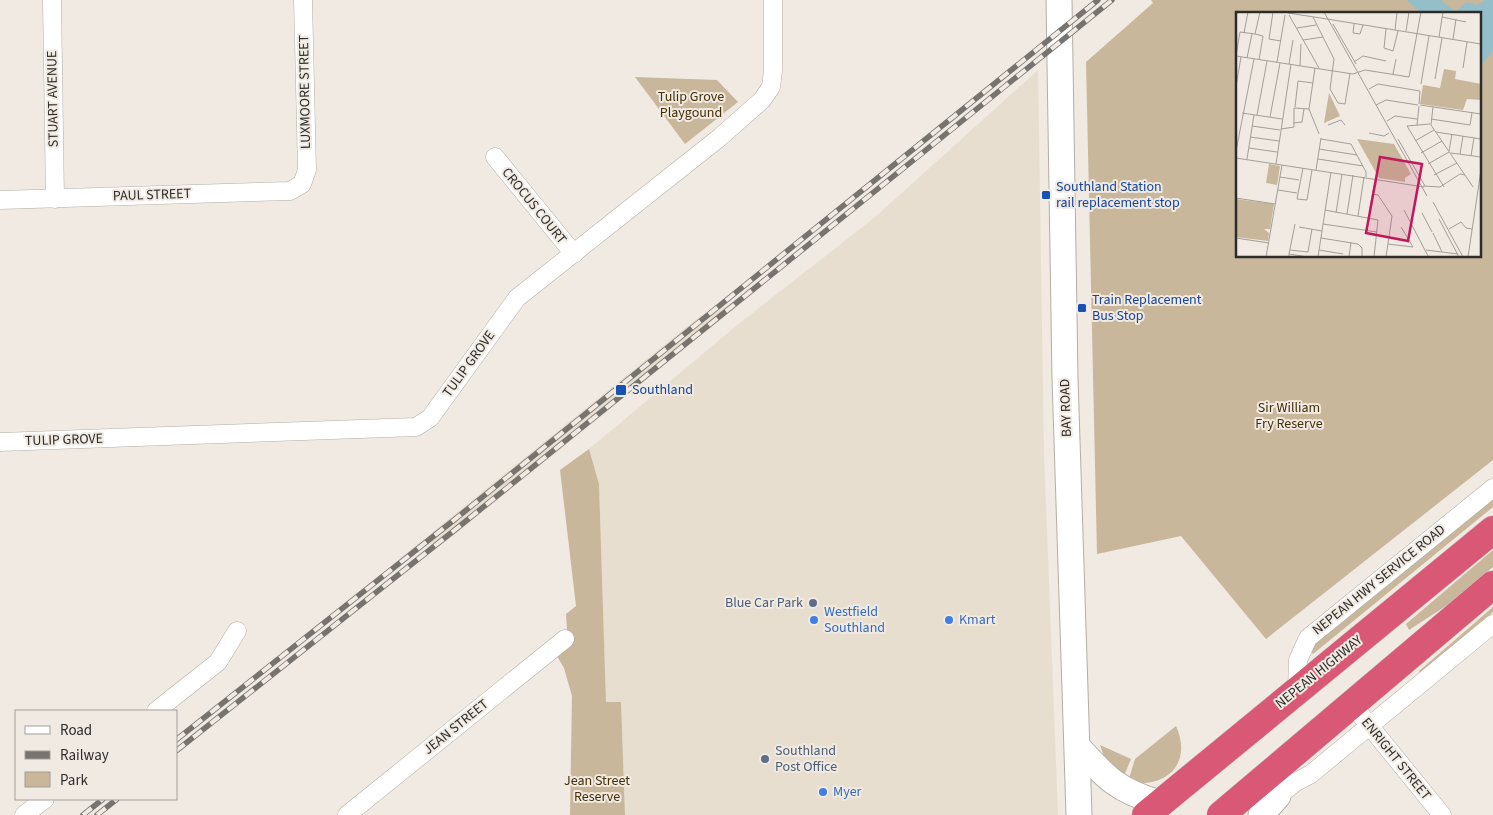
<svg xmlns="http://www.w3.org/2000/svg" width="1493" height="815" viewBox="0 0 1493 815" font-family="'Source Sans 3',sans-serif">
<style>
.built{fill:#e8decf}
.green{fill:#c9b79b;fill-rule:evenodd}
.water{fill:#94bfca}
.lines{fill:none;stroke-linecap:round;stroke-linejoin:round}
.street-casing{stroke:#b3aea6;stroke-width:19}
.secondary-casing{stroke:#b3aea6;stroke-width:27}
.highway-casing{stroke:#c9c8c7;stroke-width:29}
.street{stroke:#fff;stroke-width:18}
.secondary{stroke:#fff;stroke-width:25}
.highway{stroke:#d95875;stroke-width:28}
.rail-casing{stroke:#77736e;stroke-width:5.5}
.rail{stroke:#f0eae2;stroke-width:4;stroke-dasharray:11;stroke-linecap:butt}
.transit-dot{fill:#1a4fb4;stroke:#f0eae2;stroke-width:2}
.service-dot{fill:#5c6f8a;stroke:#f0eae2;stroke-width:2}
.shop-dot{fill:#3f7fe0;stroke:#f0eae2;stroke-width:2}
.labels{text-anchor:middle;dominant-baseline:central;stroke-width:4;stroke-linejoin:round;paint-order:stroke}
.street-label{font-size:14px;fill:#2e2c29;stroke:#f0eae2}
.park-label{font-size:14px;fill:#452f05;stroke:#f0eae2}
.transit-label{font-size:14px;fill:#164399;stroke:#f0eae2;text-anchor:start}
.service-label{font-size:14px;fill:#4e5e75;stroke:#f0eae2;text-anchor:end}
.shop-label{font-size:14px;fill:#366cbe;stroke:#f0eae2;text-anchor:start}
.inset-road{fill:none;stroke:#a29e98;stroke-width:1}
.view{fill:#c2185b;fill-opacity:0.15;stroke:#c2185b;stroke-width:2.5}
.inset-edge{fill:none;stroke:#2e2c29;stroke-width:2.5}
</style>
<rect width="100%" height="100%" fill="#f0eae2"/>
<path class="built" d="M1038,70L1044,453L1058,815H625L621,702H606L599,484L589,449L741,322L874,218Z
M746,299L453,536L408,552L700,316Z"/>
<path class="green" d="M1151,0H1493V460L1266,639L1181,536L1097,554L1086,62L1153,3ZM1237,14H1479V256H1237Z
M635,77L717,80L738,102L685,144Z
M589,449L599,484L606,702H621L625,815H570L572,696L564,668L557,656L568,647L566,614L576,606L560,470Z
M1493,495V507L1313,654L1309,650L1317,639Z
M1493,550V567L1449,604L1409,630L1406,624Z
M1493,607V612L1420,674L1419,671Z
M1176,726C1193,764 1166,789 1128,782L1135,759Z
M1100,745L1131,759L1122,781L1108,769Z"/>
<path class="water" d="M1407,0H1441L1455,12L1466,2L1477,5L1485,0H1493V51L1479,67V14H1422Z"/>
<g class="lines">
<defs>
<path id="street" d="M52,0L55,199
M495,157L574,254
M0,200L290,191L302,184L307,170L303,0
M0,442L416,427L430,418L517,298L719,138L762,100L771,87L773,70V0
M1297,691L1298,660L1308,638L1493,488
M1351,703L1442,815
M156,711L218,662L237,631
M1278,796L1296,782L1311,774L1493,624
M24,815L45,799
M347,815L565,639"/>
<path id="secondary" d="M1059,0L1065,378L1079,815
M1077,746C1106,778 1118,791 1160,803
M1261,815L1278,796L1265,779"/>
<path id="highway" d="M1146,815L1493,530
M1221,815L1493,585"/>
</defs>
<use href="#street" class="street-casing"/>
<use href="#secondary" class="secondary-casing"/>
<use href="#highway" class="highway-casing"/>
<use href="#street" class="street"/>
<use href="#secondary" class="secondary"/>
<use href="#highway" class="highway"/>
<defs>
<path id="rail" d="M176,740L454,520L1098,0
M176,751L456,529L1112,0
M83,815L103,799
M97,815L117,799"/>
</defs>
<use href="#rail" class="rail-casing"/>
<use href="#rail" class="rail"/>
</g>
<g class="transit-dot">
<rect x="1041" y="190" width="10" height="10" rx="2.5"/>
<rect x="1077" y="303" width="10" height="10" rx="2.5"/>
<rect x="615" y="384" width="12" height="12" rx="2.5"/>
</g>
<g class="service-dot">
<circle cx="813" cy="603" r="5"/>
<circle cx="765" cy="759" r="5"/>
</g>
<g class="shop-dot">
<circle cx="814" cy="620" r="5"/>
<circle cx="949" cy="620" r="5"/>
<circle cx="823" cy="792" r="5"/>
</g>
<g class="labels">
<g class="street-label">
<text transform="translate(305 92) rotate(-91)">LUXMOORE STREET</text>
<text transform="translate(53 99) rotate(-91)">STUART AVENUE</text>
<text transform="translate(152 195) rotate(-2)">PAUL STREET</text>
<text transform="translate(534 206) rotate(51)">CROCUS COURT</text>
<text transform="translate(469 364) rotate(-54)">TULIP GROVE</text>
<text transform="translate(1066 408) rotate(-92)">BAY ROAD</text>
<text transform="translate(64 440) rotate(-2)">TULIP GROVE</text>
<text transform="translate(1379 580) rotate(-39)">NEPEAN HWY SERVICE ROAD</text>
<text transform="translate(1319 672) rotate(-39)">NEPEAN HIGHWAY</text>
<text transform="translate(456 727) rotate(-39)">JEAN STREET</text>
<text transform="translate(1396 759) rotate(51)">ENRIGHT STREET</text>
</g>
<g class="park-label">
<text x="691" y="97">Tulip Grove<tspan x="691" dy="16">Playgound</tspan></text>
<text x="1289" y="408">Sir William<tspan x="1289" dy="16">Fry Reserve</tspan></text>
<text x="597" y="781">Jean Street<tspan x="597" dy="16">Reserve</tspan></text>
</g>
<g class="transit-label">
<text x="1056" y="187">Southland Station<tspan x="1056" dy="16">rail replacement stop</tspan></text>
<text x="1092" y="300">Train Replacement<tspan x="1092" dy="16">Bus Stop</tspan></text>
<text x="632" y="390">Southland</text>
</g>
<g class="service-label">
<text x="803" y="603">Blue Car Park</text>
<text x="775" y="751" text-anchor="start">Southland<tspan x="775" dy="16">Post Office</tspan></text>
</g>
<g class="shop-label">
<text x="824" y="612">Westfield<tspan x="824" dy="16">Southland</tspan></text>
<text x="959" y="620">Kmart</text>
<text x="833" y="792">Myer</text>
</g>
</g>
<g transform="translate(1236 12)">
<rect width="245" height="245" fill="#f0eae2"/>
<path d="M208,57L220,59L219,67L245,72V88L231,87L227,98L184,92L187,73L204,76ZM93,81L104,104L88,111ZM121,127L158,132L175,162L169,166V170L143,166ZM33,152L44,154L41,173L30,171ZM0,187L38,192L34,217H28L33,221L32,229L0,225Z" fill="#c9b79b"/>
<path class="inset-road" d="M37,0L33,27L45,29M88,0L191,184M52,1L91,7M53,3L83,56M77,5L98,47L94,77L102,91L109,92L114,61M206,5L230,10M91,7L245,32M97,12L120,52M118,12L117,21L124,22L127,13M61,16L80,13M150,17L148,36L157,39L162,19M159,18L161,0M170,19L173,0M8,21L12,0M19,22L24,0M203,25L207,0M217,27L220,7M67,28L87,25M0,43L4,20L19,22L27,24L23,48M0,44L117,62L129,58L173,65L185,0M11,46L16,22M41,50L49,3M118,50L127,44L150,49M53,52L57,28M64,54L65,32M79,56L73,97L83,122M227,56L231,30M157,62L160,47M199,67L206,26M185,72L193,24M0,74L5,45M133,77L142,72L184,79L183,92M140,93L150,88L182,93M184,93L245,102M59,95L62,69L77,71M197,95L195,113L237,175M6,101L46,107M21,103L31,49M34,105L44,51M195,107L234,113L236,101M151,109L159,104L181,107M57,111L66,110L68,97M194,112L171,114L208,175M92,113L105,108L109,113M181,113L183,94M16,114L44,118M45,117L58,115V96L73,97M200,120L245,127M133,121L148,124L153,121M14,125L43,129M85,127L115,132L130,160V165M162,127L189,174M179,129L198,118M13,136L41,140M83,137L121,143M0,139L18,47M213,139L216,122M185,141L206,129M215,141L245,145M224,142L227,124M235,144L238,126M0,146L188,175M11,147L18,103M82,147L127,154M40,152L55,52M192,152L213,140M67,156L61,187L71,188L76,158M80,158L85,126M198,163L221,151M44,165L63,168M187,174L204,175L224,162L229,163M42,178L61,181M136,182L142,183L156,204L150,245M0,186L39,192M197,190L227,245M134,196L138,174M89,198L142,208L138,245M168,198L192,244M100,201L106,162M186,201L196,220M111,202L117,163M122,204L128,165M203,207L223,245M87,212L141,220M63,215L86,219M165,215L177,235M213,217L225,210L230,216L236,217M197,221L206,240M0,226L33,231M85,226L122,232L126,236V245M152,232L177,235M54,238L72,240L76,217M83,238L107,242M190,238L222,242M53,242L59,212M30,245L46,153M53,245V242L72,245M82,245L95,160M113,245L115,230M232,245L245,158"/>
<path class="view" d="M144,145L186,152L172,229L130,221Z"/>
<rect width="245" height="245" class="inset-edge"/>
</g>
<rect x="15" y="710" width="162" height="90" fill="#f0eae2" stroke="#a29e98"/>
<rect x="25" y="726" width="25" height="8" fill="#ffffff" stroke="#a29e98"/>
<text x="60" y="735" font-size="15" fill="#2e2c29">Road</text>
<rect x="25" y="751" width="25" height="8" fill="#77736e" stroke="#a29e98"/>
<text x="60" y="760" font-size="15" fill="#2e2c29">Railway</text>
<rect x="25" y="772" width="25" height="15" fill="#c9b79b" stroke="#a29e98"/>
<text x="60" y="785" font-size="15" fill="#2e2c29">Park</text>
</svg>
